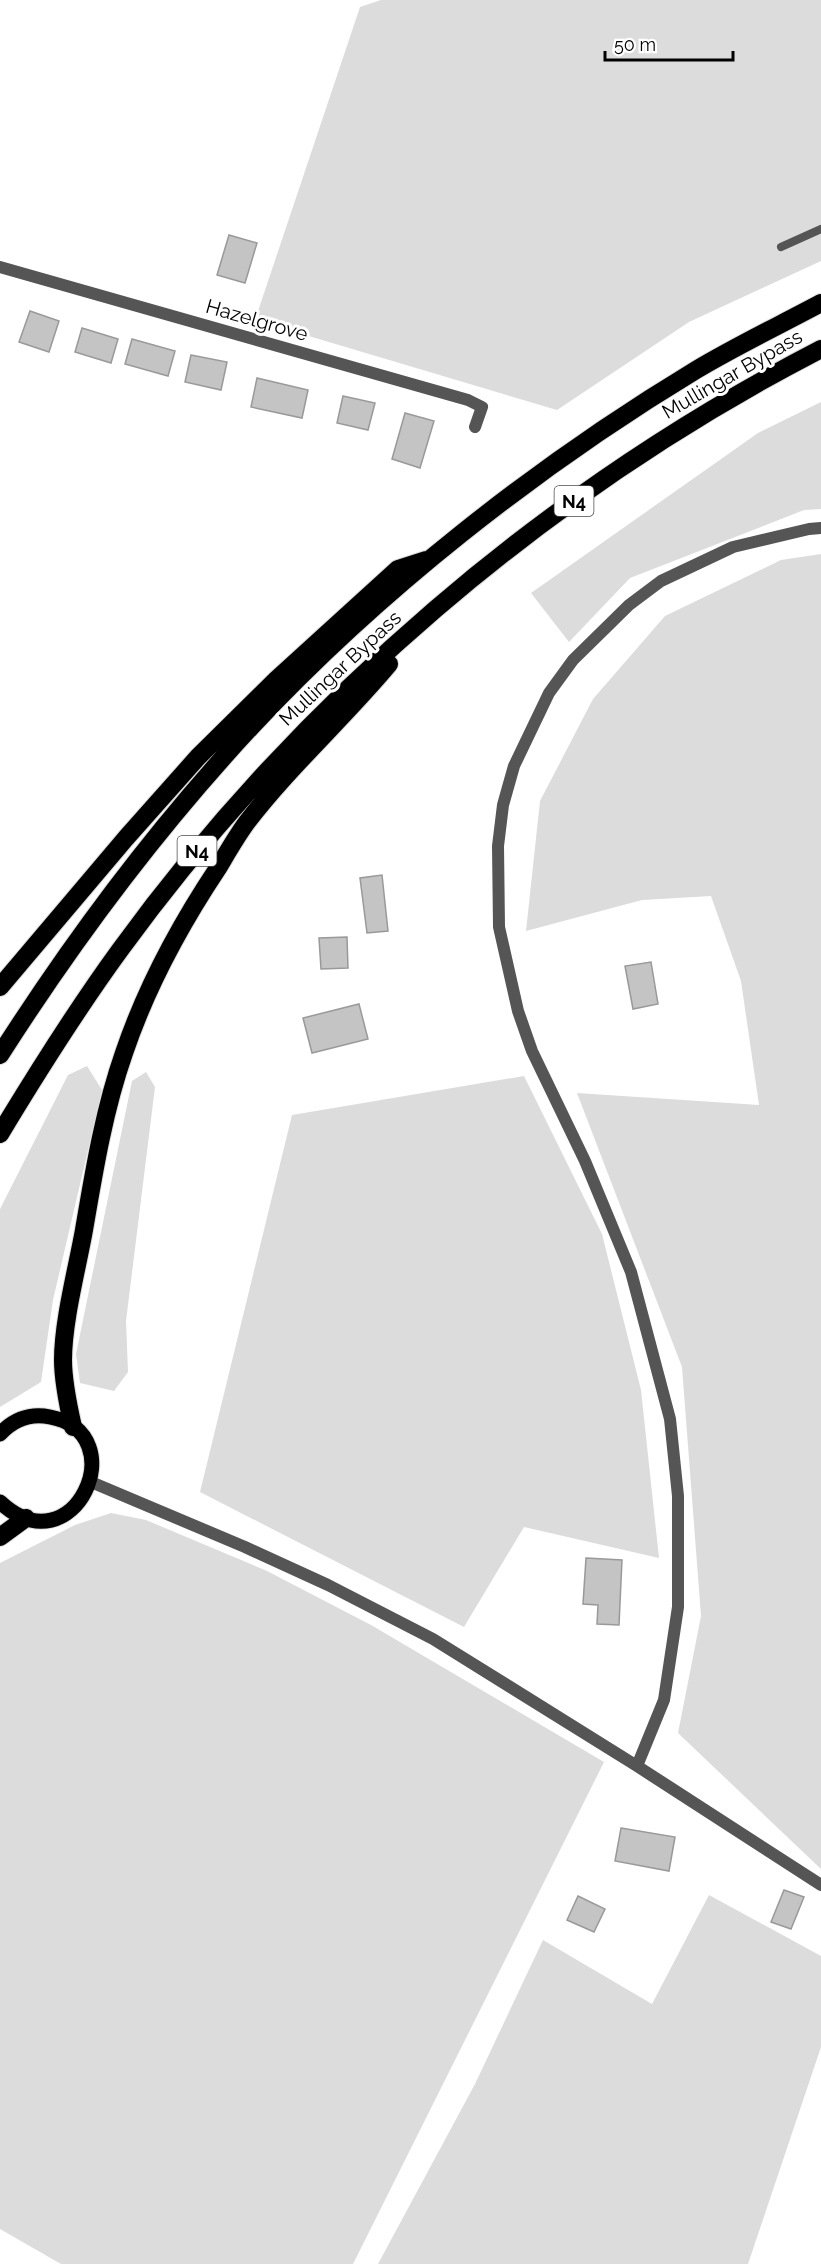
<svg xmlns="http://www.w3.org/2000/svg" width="821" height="2264" viewBox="0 0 821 2264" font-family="Raleway,sans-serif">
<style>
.green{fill:#dcdcdc}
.building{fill:#c4c4c4;stroke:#999;stroke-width:1.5}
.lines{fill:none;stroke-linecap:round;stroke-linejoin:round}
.primary-casing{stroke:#dbdbdb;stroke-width:17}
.highway-casing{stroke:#dbdbdb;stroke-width:20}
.lane{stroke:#555;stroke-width:8}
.street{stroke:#555;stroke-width:12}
.primary{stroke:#000;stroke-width:15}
.highway{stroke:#000;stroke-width:18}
.labels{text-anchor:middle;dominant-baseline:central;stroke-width:6;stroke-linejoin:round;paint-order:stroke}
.shield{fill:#fff;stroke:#4c4c4c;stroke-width:1.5}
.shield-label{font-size:18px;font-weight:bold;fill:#000}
.street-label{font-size:20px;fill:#000;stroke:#fff}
</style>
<rect width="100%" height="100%" fill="#fff"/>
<path class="green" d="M381,0H821V261L689,322L557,410L255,320L360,7Z
M821,402V509L804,510L630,578L569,642L531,593L758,433Z
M821,554V1869L678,1733L701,1616L682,1367L577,1093L759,1105L741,981L711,896L642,900L526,931L540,801L593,699L665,616L781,560Z
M87,1066L102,1090L53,1300L41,1382L0,1407V1209L68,1075Z
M146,1072L155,1087L126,1321L128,1372L114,1391L80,1383L76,1354L132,1081Z
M524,1076L602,1234L641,1390L659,1558L524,1527L464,1627L200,1492L292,1115Z
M111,1513L146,1520L267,1571L371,1625L604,1762L353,2264H61L0,2229V1563L75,1525Z
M709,1895L821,1956V2047L748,2264H378L475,2084L543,1940L652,2004Z"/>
<path class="building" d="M229,235L257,243L245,283L217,275Z
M30,311L59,321L49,352L19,342Z
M82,328L118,339L111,363L75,352Z
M132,339L175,351L168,376L125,364Z
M191,355L227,362L221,390L185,382Z
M257,378L308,390L302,418L251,407Z
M343,396L375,403L368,430L337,423Z
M405,413L434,421L420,468L392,459Z
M382,875L388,931L367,933L360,878Z
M347,937L348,968L321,969L319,938Z
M651,962L658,1004L633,1009L625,966Z
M359,1004L368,1039L312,1053L303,1018Z
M586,1558L622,1560L619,1625L597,1624L598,1605L583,1604Z
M621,1828L675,1837L669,1871L615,1861Z
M784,1890L804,1897L791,1929L771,1922Z
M578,1896L605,1909L594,1932L567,1920Z"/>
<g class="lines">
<defs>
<path id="primary" d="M0,1434C13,1420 30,1413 50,1417C136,1433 74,1571 0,1502"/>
<path id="highway" d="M0,987L126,838L198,757L276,680L398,569L426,560
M0,1055C74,939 157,828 251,727C378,591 537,466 696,370C736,346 780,325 821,303
M0,1134C38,1071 77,1009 120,950C302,700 546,491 821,349
M73,1427C68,1405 63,1382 63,1360C63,1321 77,1269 84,1230C94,1171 104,1110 124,1053C146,988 180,925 218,868C227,853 236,837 247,822C290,766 343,719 389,664
M0,1537L26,1518"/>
</defs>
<use href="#primary" class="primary-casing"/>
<use href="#highway" class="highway-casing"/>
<path class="lane" d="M781,247L821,229"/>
<path class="street" d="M0,267L468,400L482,407L475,427
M91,1482L245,1547L328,1585L433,1639L637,1766L821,1885
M637,1766L664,1700L678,1607V1496L670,1419L631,1272L585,1161L532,1051L518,1011L499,927L498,846L503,805L514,766L549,693L573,660L629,605L661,581L733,547L809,529L821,528"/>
<use href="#primary" class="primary"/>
<use href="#highway" class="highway"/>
</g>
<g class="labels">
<g class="shield">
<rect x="554.5" y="486" width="39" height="30" rx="4.5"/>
<rect x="177.5" y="836" width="39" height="30" rx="4.5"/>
</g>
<g class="shield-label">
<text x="574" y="501">N4</text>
<text x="197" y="851">N4</text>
</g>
<g class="street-label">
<text transform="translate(257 320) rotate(16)">Hazelgrove</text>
<text transform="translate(732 374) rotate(-30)">Mullingar Bypass</text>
<text transform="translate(340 668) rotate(-43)">Mullingar Bypass</text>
</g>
</g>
<path d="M605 51v9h128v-9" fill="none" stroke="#000000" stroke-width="3"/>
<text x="614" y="51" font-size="18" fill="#000000" stroke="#ffffff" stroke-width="4.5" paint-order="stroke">50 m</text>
</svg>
